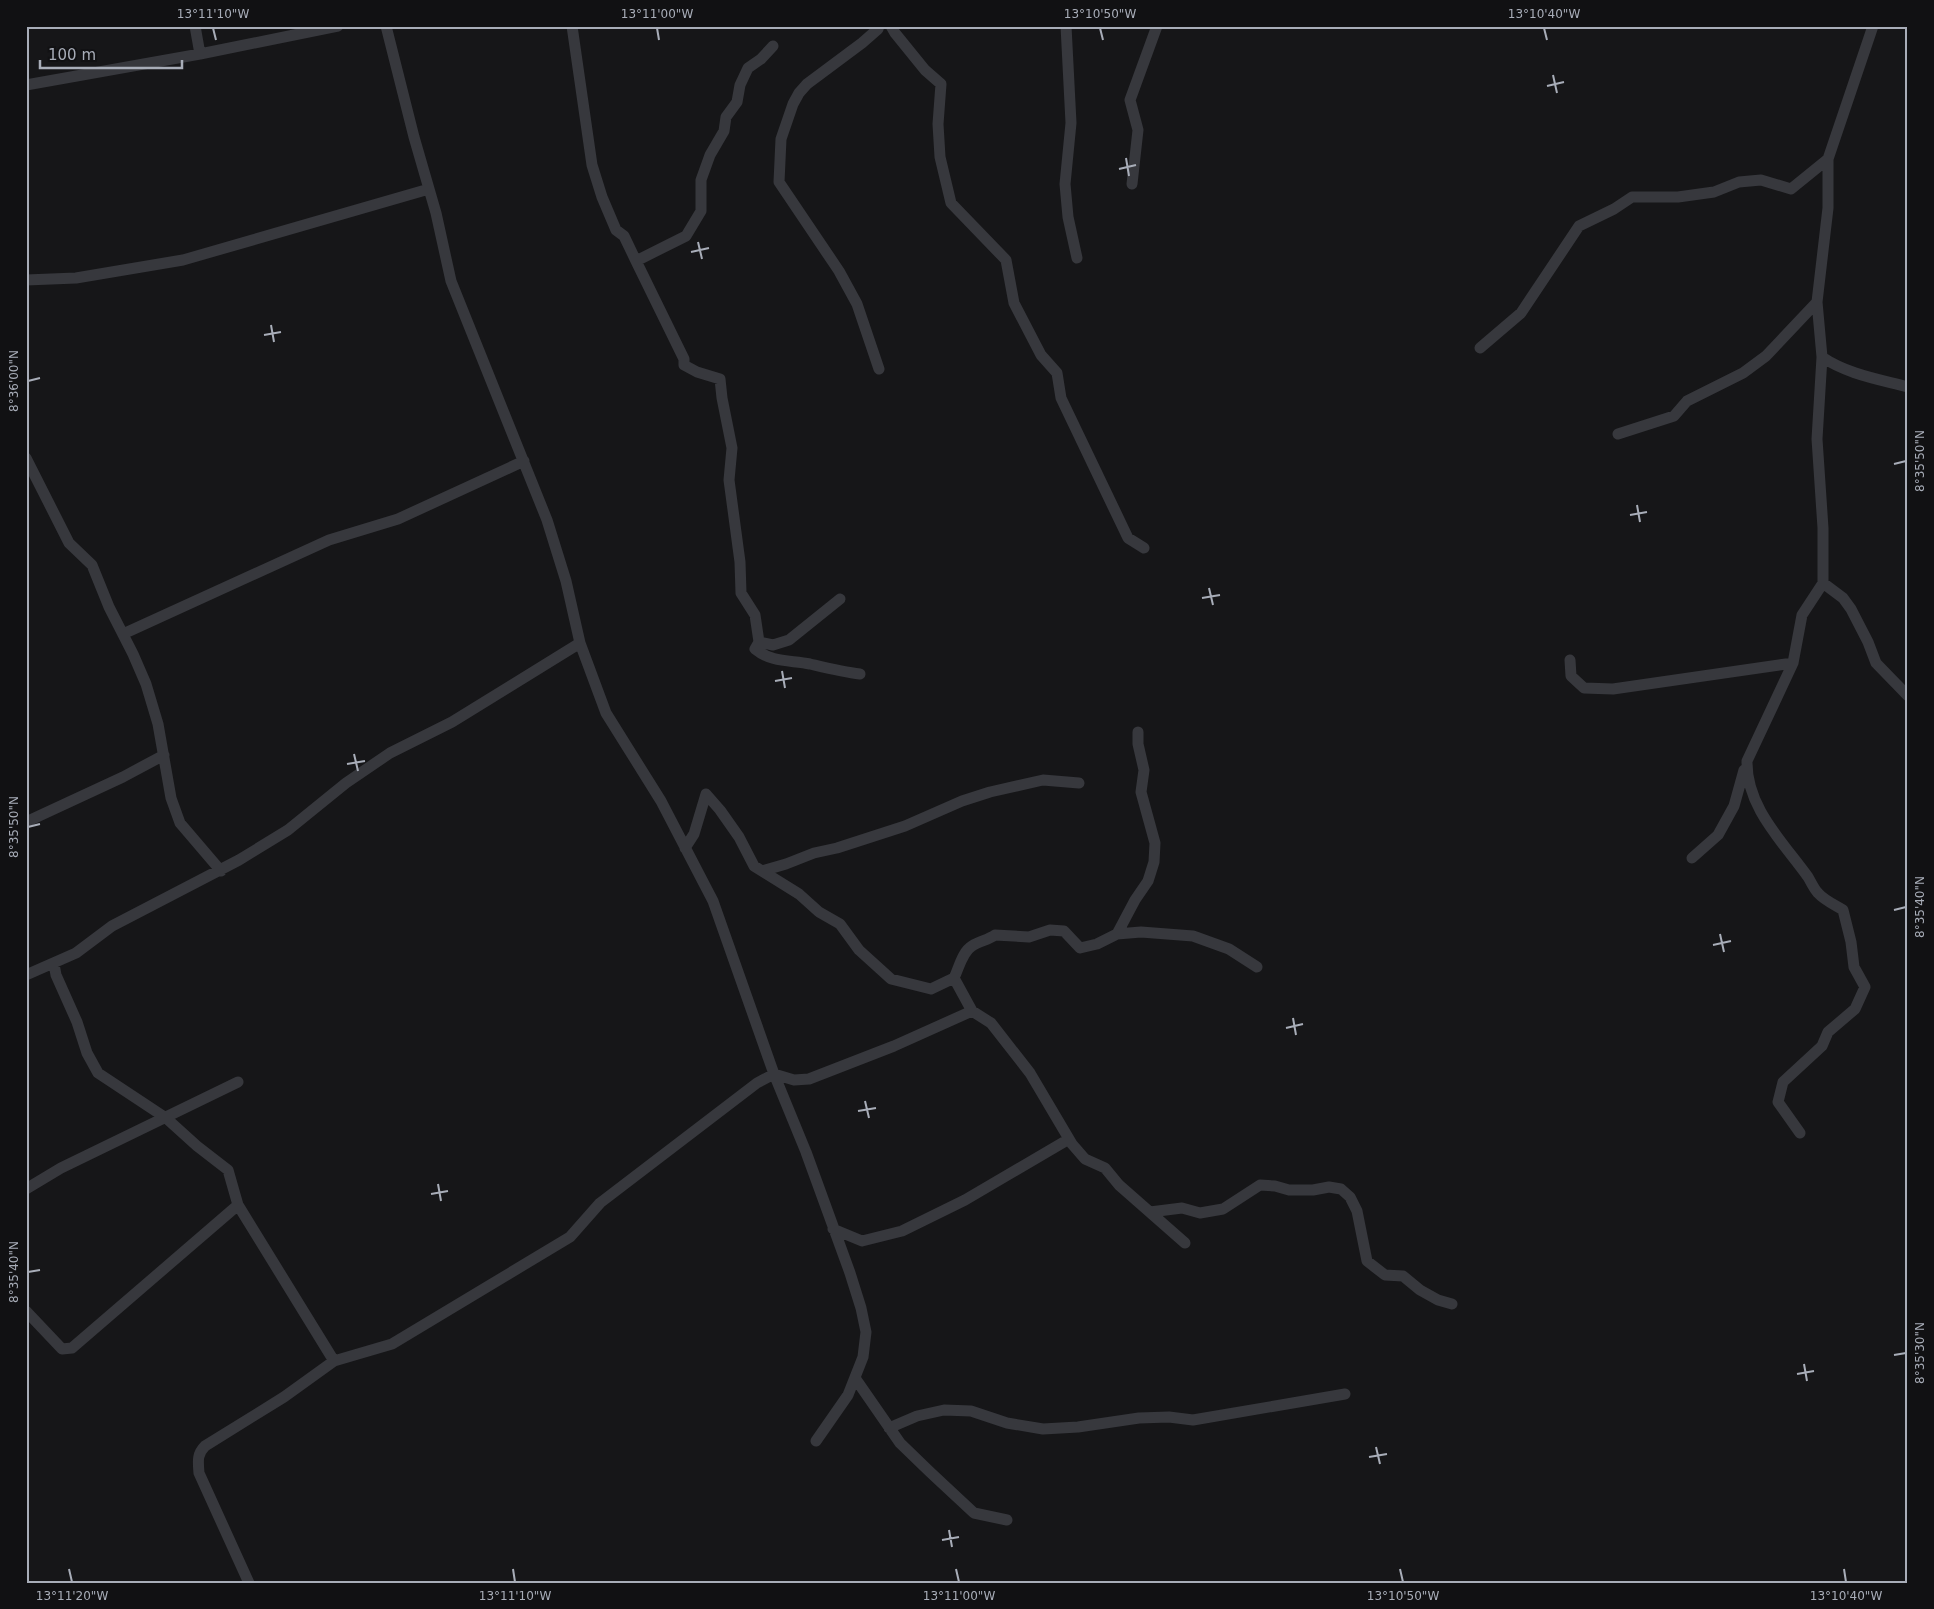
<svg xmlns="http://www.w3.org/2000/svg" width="1934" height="1609" viewBox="0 0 1934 1609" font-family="'DejaVu Sans',sans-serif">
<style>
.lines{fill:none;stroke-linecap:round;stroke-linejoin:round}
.minor{stroke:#37383d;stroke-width:11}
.ticks{fill:none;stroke:#a8adb8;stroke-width:2}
.neatline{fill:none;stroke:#a8adb8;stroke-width:2}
.ticks-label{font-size:12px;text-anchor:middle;fill:#a8adb8}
</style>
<rect width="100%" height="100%" fill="#161618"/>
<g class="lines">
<path class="minor" d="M195,26L200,54
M386,26L414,137L436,213L451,281L547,520L566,581L580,643L606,713L661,801L713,901L774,1074L806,1152L850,1273L861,1308L866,1332L863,1357L848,1395L816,1441
M572,26L592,165L602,197L616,230L624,236L636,261L684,359V365L697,372L720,379L722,398L732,448L729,480L740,562L741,593L755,615L759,642L773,645L789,640L840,599
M879,26L878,29L862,43L807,84L799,93L793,104L781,139L779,182L839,271L857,304L879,369
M891,26L895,33L925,70L941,84L938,124L940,157L951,203L1006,260L1014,303L1041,355L1057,373L1061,398L1128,538L1144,548
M1066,26L1071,123L1065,184L1068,217L1077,258
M1873,26L1828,159V208L1817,302L1822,357L1817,439L1823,528V583L1843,598L1851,609L1868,642L1876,663L1908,696
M26,85L200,54L338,26
M1132,184L1138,130L1130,100L1157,26
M636,261L686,236L701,211V180L710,155L724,131L726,117L737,102L740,85L748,68L761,59L773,46
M26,280L76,278L183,260L429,189
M1480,348L1521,313L1579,226L1614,209L1632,197H1678L1714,192L1739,182L1761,180L1791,189L1828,159
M1822,357C1847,374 1878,379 1908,387
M1618,434L1674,416L1687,401L1743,373L1766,356L1817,302
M26,458L69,543L92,565L109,607L133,654L146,684L158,724L171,798L180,823L221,871
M123,634L329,540L398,519L524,461
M759,642L755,649C772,663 791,660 810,664C827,668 843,672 860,674
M1570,660L1571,676L1584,688L1613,689L1793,663
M26,822L123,777L164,755
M1692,858L1718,835L1734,806L1744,770
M762,871L786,864L814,853L837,848L905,826L962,801L990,792L1043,780L1079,783
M1117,934L1135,900L1148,881L1154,862L1155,843L1141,792L1144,770L1138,744V732
M54,964L56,975L77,1022L87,1053L98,1073L166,1118L197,1146L228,1170L238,1205L334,1361
M26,975L76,953L112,926L239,860L288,830L346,783L390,753L452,722L580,643
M954,978C959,968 962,952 972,946C980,941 988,940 995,935L1029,937L1050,930L1064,931L1080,948L1097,944L1117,934L1141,932L1193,936L1229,949L1257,967
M972,1011L991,1023L1030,1073L1072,1144L1085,1159L1105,1168L1119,1185L1185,1243
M1800,1133L1778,1102L1783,1082L1822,1046L1828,1032L1855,1009L1865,987L1854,967L1851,942L1843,910C1835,905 1824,900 1818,893C1814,889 1811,882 1808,877C1783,842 1746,807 1747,761L1793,663L1802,615L1823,583
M26,1189L61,1168L238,1082
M1150,1212L1182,1208L1200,1213L1223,1209L1260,1185L1275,1186L1289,1190H1313L1329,1187L1341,1189L1350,1197L1357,1211L1367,1261L1385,1275L1403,1276L1420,1290L1438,1300L1452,1304
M833,1229L862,1241L902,1231L965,1200L1069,1139
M26,1311L62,1349L72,1348L238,1205
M855,1378L900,1443L930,1472L974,1513L1007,1520
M889,1428L917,1416L944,1410L971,1411L1007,1423L1043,1429L1078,1427L1139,1418L1169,1417L1193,1420L1345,1394
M249,1583L199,1473C198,1461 197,1454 205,1446L284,1397L334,1361L392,1344L570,1237L600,1203L757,1083L774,1074L794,1080L809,1079L894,1046L972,1011L954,978L931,989L891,979L859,950L840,924L819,912L799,894L754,866L739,837L720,810L706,794L694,834L685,848"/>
</g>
<path class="ticks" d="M213,28L216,40M657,28L659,40M1100,28L1103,40M1544,28L1547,40M1553,75L1557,93M1547,86L1564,82M1126,158L1129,176M1119,169L1136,165M698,242L702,259M691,252L709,248M271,325L274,342M264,335L281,332M28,381L40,378M1894,464L1906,461M1637,505L1640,522M1630,515L1647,512M1209,588L1213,605M1202,598L1220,595M782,671L785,688M775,681L792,678M354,754L358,771M347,764L365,761M28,827L40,824M1894,910L1906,907M1720,934L1724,952M1713,945L1731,941M1293,1018L1296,1035M1286,1028L1303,1024M865,1101L869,1118M858,1111L876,1108M438,1184L441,1201M431,1194L448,1191M28,1272L40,1270M1894,1355L1906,1353M1804,1364L1807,1381M1797,1374L1814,1371M1376,1447L1380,1464M1369,1457L1387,1454M949,1530L952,1547M942,1540L959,1537M69,1569L72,1582M513,1569L515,1582M956,1569L959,1582M1400,1569L1403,1582M1844,1569L1846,1582"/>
<rect width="1934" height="1609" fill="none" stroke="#111113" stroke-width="55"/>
<path d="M40 60v8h142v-8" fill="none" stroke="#a8adb8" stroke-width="2.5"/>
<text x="48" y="60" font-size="15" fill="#a8adb8" stroke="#111113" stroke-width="4" paint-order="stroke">100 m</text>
<rect x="28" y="28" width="1878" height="1554" class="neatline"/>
<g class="ticks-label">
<text x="213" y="18">13°11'10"W</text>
<text x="657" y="18">13°11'00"W</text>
<text x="1100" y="18">13°10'50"W</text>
<text x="1544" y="18">13°10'40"W</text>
<text transform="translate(14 381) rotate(-90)" y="4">8°36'00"N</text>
<text transform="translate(1920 461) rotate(-90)" y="4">8°35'50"N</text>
<text transform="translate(14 827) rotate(-90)" y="4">8°35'50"N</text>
<text transform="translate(1920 907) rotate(-90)" y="4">8°35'40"N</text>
<text transform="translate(14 1272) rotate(-90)" y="4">8°35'40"N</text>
<text transform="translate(1920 1353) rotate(-90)" y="4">8°35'30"N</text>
<text x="72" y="1600">13°11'20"W</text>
<text x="515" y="1600">13°11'10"W</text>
<text x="959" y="1600">13°11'00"W</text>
<text x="1403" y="1600">13°10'50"W</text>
<text x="1846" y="1600">13°10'40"W</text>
</g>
</svg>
